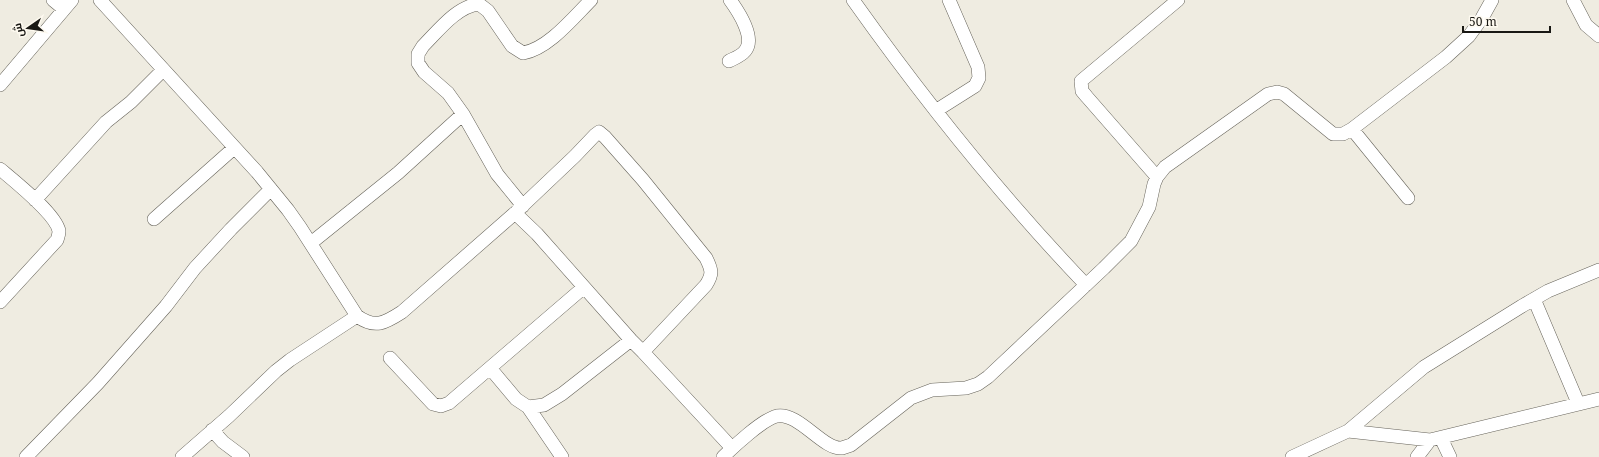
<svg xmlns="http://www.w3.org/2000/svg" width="1599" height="457" viewBox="0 0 1599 457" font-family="'Noto Serif',Cairo,serif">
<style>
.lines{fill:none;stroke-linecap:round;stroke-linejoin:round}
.street-casing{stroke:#66635a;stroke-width:14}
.street{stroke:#fff;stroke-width:13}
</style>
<rect width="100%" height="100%" fill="#efece1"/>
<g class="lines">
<defs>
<path id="street" d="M53,0L64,9
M100,0L257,172L288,210L300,227L357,316C375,329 385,323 402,312L515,213L537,234L631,340L643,352L732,448
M853,0C924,100 1002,197 1086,285
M1573,0L1586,25L1599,36
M729,61C735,58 741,56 745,51C756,38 738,11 730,0
M0,85L72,0
M937,110L975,86L979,78L978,67L949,0
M1352,129L1408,198
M0,169C13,180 56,214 59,231C59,234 58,237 57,240L0,302
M1157,177L1087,97L1082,91L1081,81L1178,0
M35,200L106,122L131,102L163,70
M523,206L497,174L463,114L448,93L424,72L418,63V54L423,46C438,31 457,6 479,4L488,11L512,46L523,53C548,49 573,18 591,0
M517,211L575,156L595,135L599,132L605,137L643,180L706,258C712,270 713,274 706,285L643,352
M154,219L234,148
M311,243L398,173L463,114
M1534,299L1578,403
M390,358L433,404L441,406L449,403L583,288
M490,368L516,399L528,407L544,405L562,394L631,340
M528,407L562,457
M212,430L223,442L243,457
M1348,431L1430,440L1599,399
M1441,438L1450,457
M26,457L98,383L166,306L195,268L231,229L271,189
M182,457L229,416L276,371L290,360L357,316
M723,457C733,447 763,419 777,416C799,412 823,450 842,448C845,447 848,446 851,445L911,398L932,390L966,388L978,384L988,377L1104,268L1131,241L1149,207L1154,184L1157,177L1165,167L1268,94L1277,92L1284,94L1333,134H1343L1352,129L1446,57L1469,36L1482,18L1492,0
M1292,457L1348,431L1424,367L1522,306L1548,291L1599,270
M1417,457L1430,440"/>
</defs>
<use href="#street" class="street-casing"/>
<use href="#street" class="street"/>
</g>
<g transform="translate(28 28) rotate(257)" stroke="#fdf9ef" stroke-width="3" paint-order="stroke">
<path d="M0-3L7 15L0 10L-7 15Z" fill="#191814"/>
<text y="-6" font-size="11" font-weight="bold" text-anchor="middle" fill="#191814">ش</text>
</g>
<path d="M1463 26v6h87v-6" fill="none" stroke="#191814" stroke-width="2"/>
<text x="1469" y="26" font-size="12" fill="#191814" stroke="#fdf9ef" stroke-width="3" paint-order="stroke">50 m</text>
</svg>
